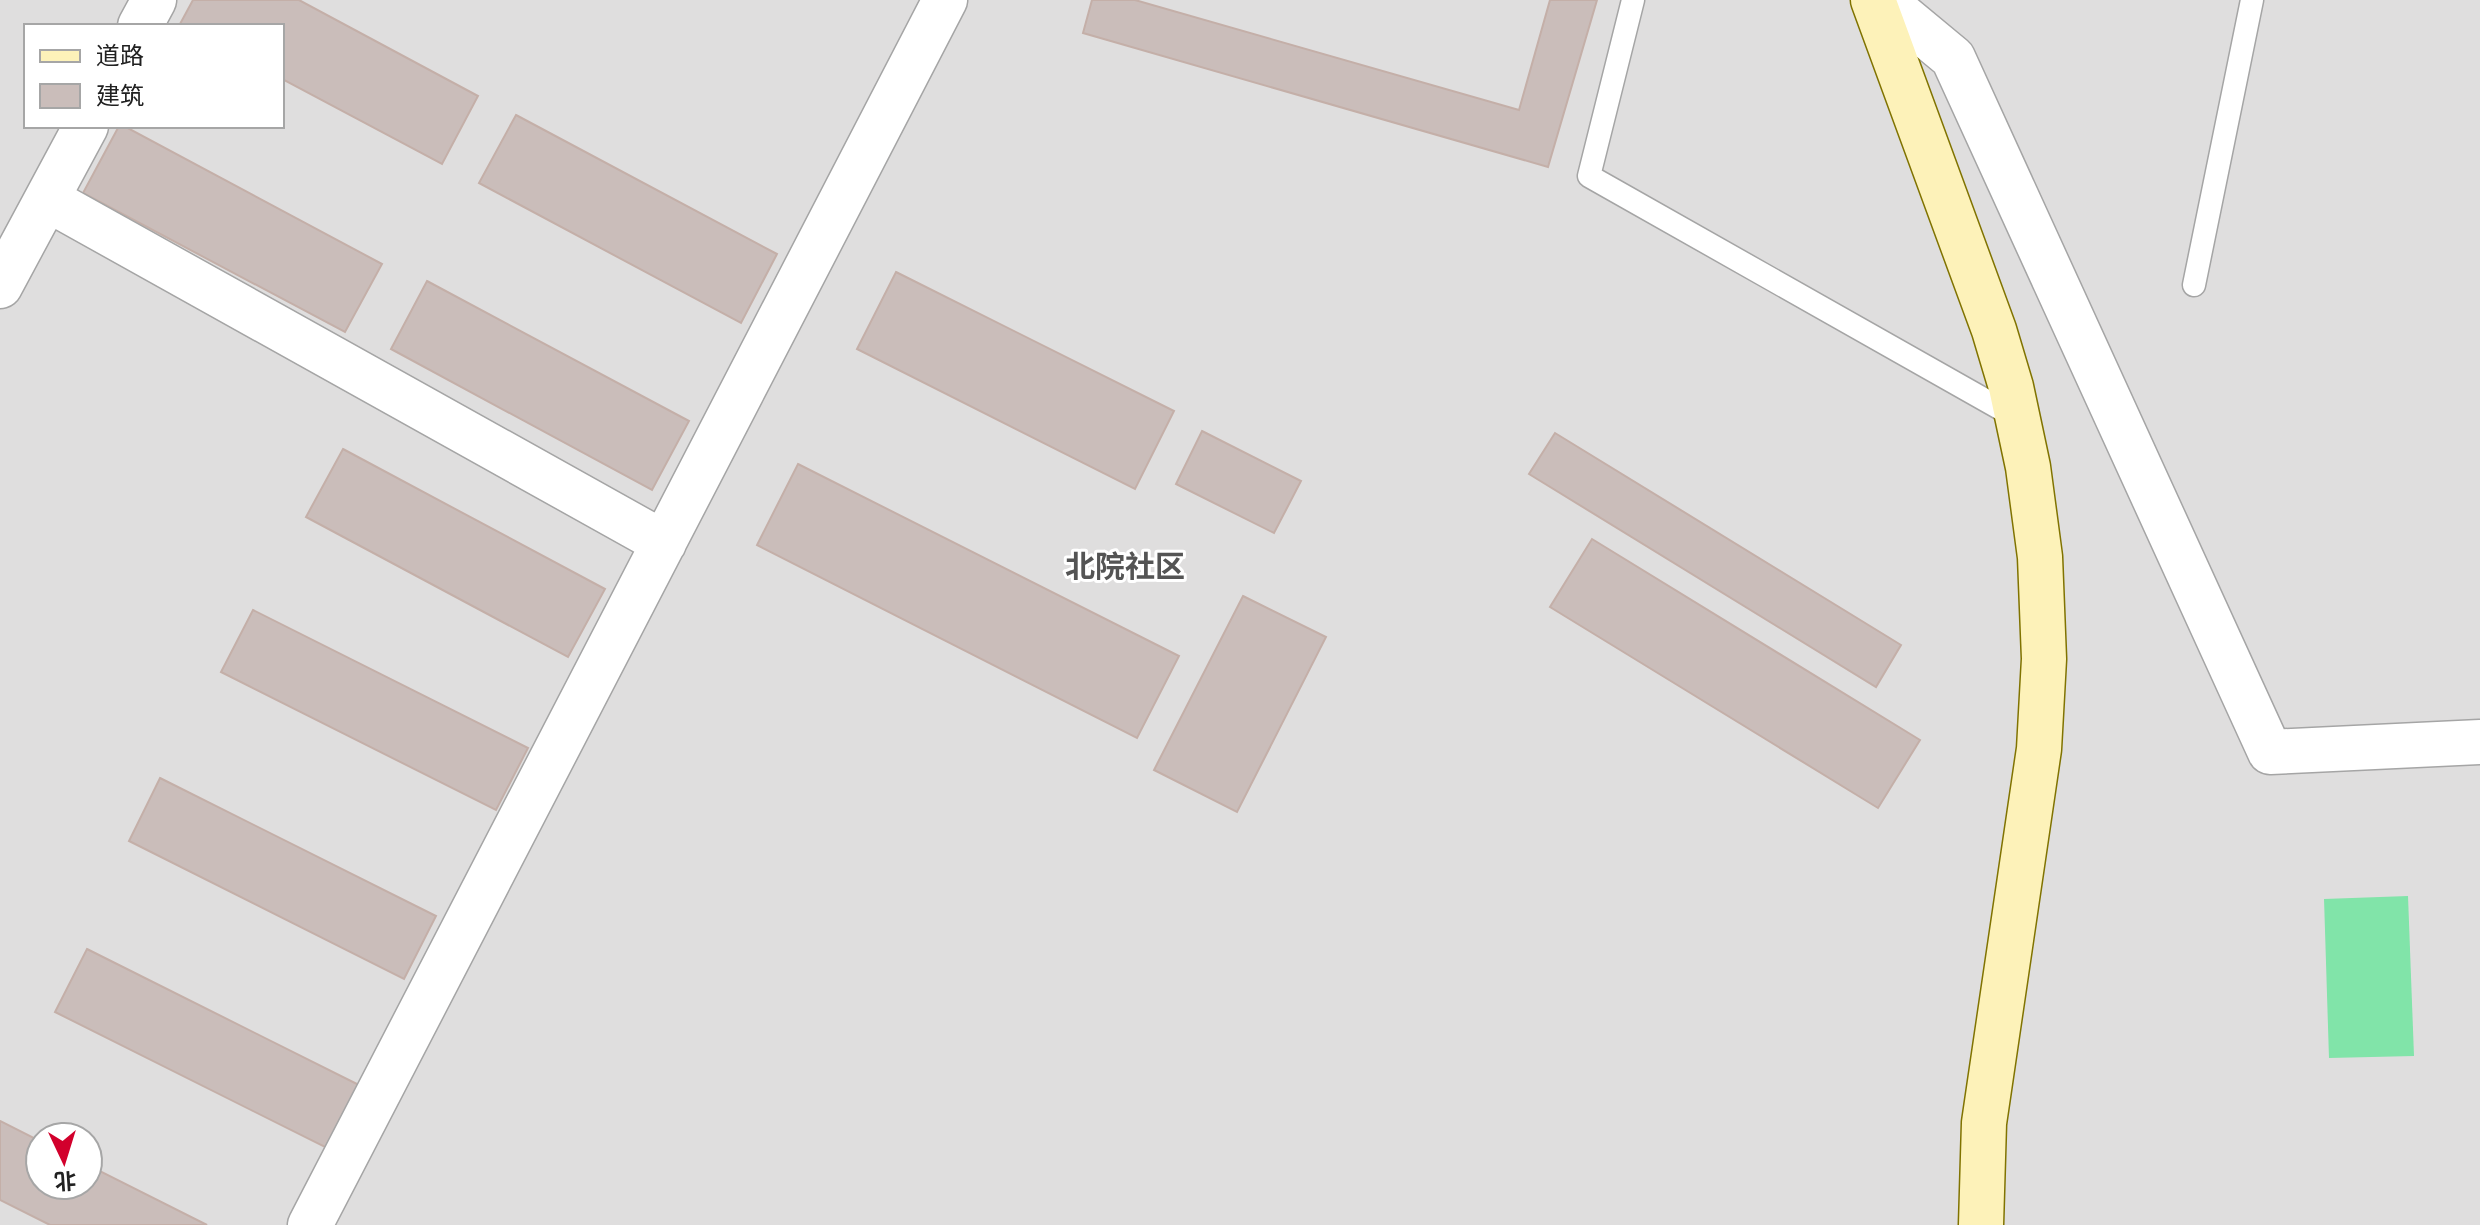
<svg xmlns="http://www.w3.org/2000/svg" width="2480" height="1225" viewBox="0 0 2480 1225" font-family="Mulish,'Noto Sans SC',sans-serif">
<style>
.residential{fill:#dfdede;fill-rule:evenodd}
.pitch{fill:#81e4a9}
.building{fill:#cabdba;stroke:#c4afa8;stroke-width:2}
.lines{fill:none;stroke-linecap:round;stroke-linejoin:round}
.lane-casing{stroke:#a5a5a5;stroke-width:25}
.street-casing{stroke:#a5a5a5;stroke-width:47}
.secondary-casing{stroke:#807300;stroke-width:47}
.lane{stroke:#fff;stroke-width:22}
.street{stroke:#fff;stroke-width:44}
.secondary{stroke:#fdf2b9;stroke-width:44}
.labels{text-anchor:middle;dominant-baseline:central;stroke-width:6;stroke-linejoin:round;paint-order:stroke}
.neighbourhood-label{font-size:30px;font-weight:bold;fill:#545454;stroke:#fff}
</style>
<rect width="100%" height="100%" fill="#f2ece7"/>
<path class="residential" d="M0,0H2480V1225H0ZM26,26H282V126H26ZM40,1137H88V1185H40Z"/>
<path class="pitch" d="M2408,896L2414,1056L2329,1058L2324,899Z"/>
<path class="building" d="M193,0H299L478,96L442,164L282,79V26L180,24Z
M1092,0H1135L1519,110L1550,0H1597L1548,167L1083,33Z
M516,115L777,254L741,323L479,183Z
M119,126H124L382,264L345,332L83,193Z
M896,272L1174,411L1135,489L857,349Z
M427,281L689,421L652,490L391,349Z
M1202,431L1301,481L1274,533L1176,484Z
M1555,433L1901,645L1876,687L1529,474Z
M343,449L605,589L568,657L306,517Z
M798,464L1179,656L1137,738L757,545Z
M1592,539L1920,740L1878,808L1550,607Z
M1243,596L1326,637L1237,812L1154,770Z
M253,610L528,748L496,810L221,672Z
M160,778L436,916L404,979L129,841Z
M87,949L363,1087L331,1150L55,1012Z
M0,1121L40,1141V1185H88V1165L207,1225H50L0,1200Z"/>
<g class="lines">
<defs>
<path id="lane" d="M1633,0L1589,176L2017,418
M2194,285L2252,0"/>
<path id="street" d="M1883,0L1953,58L2270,752L2480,742
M140,26L154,0
M47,199L664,543
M0,286L86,126
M310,1225L945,0"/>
<path id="secondary" d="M1873,0L1994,330L2011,387L2028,467L2040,557L2044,659L2039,749L1984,1123L1981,1225"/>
</defs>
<use href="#lane" class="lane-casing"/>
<use href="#street" class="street-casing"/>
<use href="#secondary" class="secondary-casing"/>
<use href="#lane" class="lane"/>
<use href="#street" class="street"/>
<use href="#secondary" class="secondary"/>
</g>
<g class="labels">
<g class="neighbourhood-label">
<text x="1125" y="566">北院社区</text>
</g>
</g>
<rect x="24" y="24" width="260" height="104" fill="#ffffff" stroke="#a6a6a6" stroke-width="2"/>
<rect x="40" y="50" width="40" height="12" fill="#fdf2b9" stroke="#a6a6a6" stroke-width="2"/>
<text x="96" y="64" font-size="24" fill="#212121">道路</text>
<rect x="40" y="84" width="40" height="24" fill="#cabdba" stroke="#a6a6a6" stroke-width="2"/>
<text x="96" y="104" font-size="24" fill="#212121">建筑</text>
<g transform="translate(64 1161) rotate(176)"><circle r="38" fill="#ffffff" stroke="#a6a6a6" stroke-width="2"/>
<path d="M0-6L14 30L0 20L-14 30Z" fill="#d2002c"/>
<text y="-12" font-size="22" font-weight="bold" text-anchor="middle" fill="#212121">北</text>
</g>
</svg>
